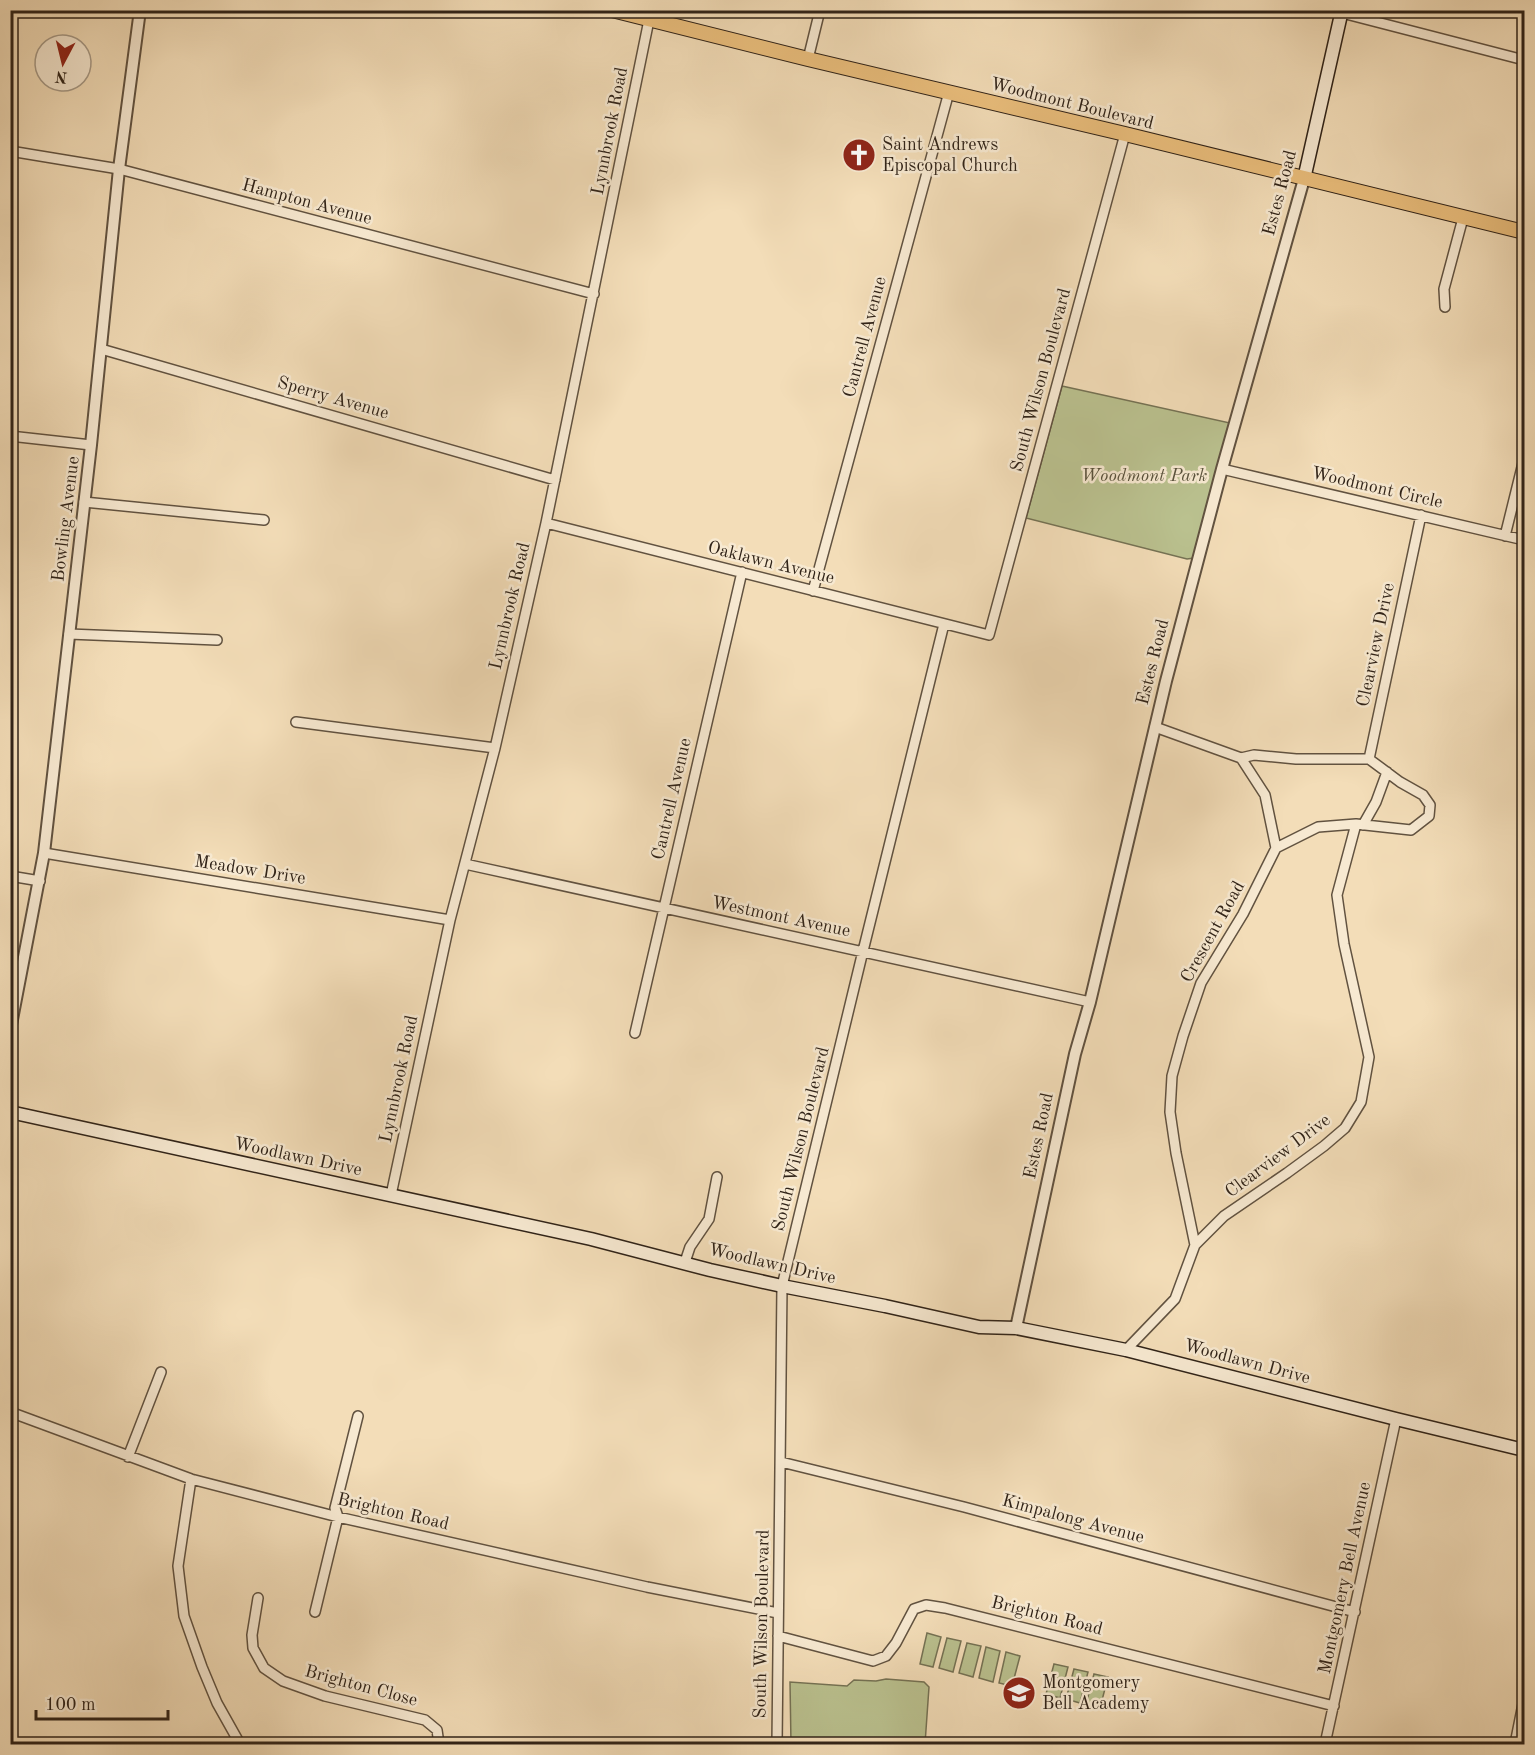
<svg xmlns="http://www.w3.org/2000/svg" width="1535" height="1755" viewBox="0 0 1535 1755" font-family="'Old Standard TT',serif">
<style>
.green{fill:#bac18f;stroke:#757254;stroke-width:1.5}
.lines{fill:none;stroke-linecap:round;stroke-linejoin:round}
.minor-casing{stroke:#615240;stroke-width:12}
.tertiary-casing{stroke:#615240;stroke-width:14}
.secondary-casing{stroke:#302318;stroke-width:15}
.primary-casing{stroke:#302318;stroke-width:16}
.minor{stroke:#f7e9d1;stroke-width:9}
.tertiary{stroke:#f7e9d1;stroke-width:10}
.secondary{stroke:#f7e9d1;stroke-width:12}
.primary{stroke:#eabe7c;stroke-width:14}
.labels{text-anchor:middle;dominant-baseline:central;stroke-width:5;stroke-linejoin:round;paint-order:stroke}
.street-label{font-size:18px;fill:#302318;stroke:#f7e9d1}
.poi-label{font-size:18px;fill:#302318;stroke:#f7e9d1;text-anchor:start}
.park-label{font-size:18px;font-style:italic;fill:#59523c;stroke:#f7e9d1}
</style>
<rect width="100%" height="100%" fill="#f3ddb8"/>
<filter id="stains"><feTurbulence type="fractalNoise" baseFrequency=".00333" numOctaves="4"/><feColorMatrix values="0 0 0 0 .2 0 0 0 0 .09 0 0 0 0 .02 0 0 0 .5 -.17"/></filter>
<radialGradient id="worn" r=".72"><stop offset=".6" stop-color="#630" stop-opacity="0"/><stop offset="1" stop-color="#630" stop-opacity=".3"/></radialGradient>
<path class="green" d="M1062,386L1230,423L1194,558L1187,559L1026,518Z
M927,1633L941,1637L933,1667L920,1664Z
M947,1638L961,1641L953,1672L939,1668Z
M967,1643L981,1646L973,1677L959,1673Z
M986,1647L1000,1651L993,1682L979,1678Z
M1006,1652L1020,1656L1012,1686L999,1683Z
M1054,1664L1068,1667L1060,1698L1046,1694Z
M1074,1669L1088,1672L1080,1703L1066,1699Z
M1094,1674L1108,1677L1100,1708L1086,1704Z
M886,1679L924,1682L929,1687L925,1744H791L790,1682L847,1686L854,1680L876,1681Z"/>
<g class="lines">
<defs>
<path id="minor" d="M1342,13L1524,60
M667,25L670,10
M808,59L820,10
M10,151L119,169L594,294
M1445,307L1444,289L1463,218
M101,349L555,480
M10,436L91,445
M1222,469L1524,540
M84,502L264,520
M546,523L989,635L1125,134
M1505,536L1524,459
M813,591L949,92
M69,634L217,640
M296,722L495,748
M1155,727L1241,758L1265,795L1276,848L1243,914L1201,983L1183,1036L1172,1076L1170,1112L1176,1153L1195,1245
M1241,758L1254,755L1296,759H1369
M1369,759L1421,515
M1363,825L1376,802L1387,772
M1276,848L1318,827L1356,824L1411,830L1429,816L1430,805L1423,795L1400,782L1369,759
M44,853L450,920
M465,864L1090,1002
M10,876L40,881
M635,1033L742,572
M391,1195L450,920L495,748L546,523L649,20
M685,1262L690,1247L709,1219L717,1177
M1126,1350L1175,1299L1195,1245L1224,1216L1287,1173L1324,1146L1345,1128L1361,1102L1369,1057L1344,944L1337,895L1356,824
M10,1412L191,1479L338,1517L647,1587L778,1613
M128,1457L161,1372
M781,1462L964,1507L1355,1612
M191,1479L178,1566L184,1616L202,1667L217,1703L240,1744
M258,1598L252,1635L253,1648L264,1668L283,1681L325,1696L425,1720L437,1730L439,1744
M315,1612L338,1517L335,1508L358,1416
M778,1636L873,1661L886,1656L896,1643L914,1609L926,1605L945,1608L1334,1706
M777,1744L782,1286L863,951L944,624
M1325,1744L1396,1419
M1515,1744L1524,1699"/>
<path id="tertiary" d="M10,1030L44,853L91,445L119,169L140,10
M1016,1328L1075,1054L1090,1002L1166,681L1222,469L1304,179"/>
<path id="secondary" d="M1304,179L1342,10
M10,1112L591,1239L710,1270L782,1286L885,1306L979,1327L1016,1328L1126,1350L1396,1419L1524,1450"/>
<path id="primary" d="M612,10L808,59L1125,134L1524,232"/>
</defs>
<use href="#minor" class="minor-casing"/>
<use href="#tertiary" class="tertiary-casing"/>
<use href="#secondary" class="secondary-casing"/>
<use href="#primary" class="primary-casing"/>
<use href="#minor" class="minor"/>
<use href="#tertiary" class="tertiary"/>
<use href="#secondary" class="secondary"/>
<use href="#primary" class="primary"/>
</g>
<defs>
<symbol id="church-disc" viewBox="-11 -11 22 22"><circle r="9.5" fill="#8f2418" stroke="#f7e9d1"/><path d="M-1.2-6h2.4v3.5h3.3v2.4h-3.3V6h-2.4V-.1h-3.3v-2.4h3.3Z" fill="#fff"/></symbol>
<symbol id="school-disc" viewBox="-11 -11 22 22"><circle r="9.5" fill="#8f2418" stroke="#f7e9d1"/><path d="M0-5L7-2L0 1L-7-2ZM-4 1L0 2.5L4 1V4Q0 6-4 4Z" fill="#fff"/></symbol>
</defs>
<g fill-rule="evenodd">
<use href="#church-disc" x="840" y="136" width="38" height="38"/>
<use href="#school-disc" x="1000" y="1674" width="38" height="38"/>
</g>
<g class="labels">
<g class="street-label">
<text transform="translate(1072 104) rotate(14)">Woodmont Boulevard</text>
<text transform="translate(610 131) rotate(-79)">Lynnbrook Road</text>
<text transform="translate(1280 193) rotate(-75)">Estes Road</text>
<text transform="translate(307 202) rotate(15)">Hampton Avenue</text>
<text transform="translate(865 337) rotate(-75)">Cantrell Avenue</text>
<text transform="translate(1041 380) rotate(-75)">South Wilson Boulevard</text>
<text transform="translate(333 398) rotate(16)">Sperry Avenue</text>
<text transform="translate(1377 488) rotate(13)">Woodmont Circle</text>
<text transform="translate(66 519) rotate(-83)">Bowling Avenue</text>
<text transform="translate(771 563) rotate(14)">Oaklawn Avenue</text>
<text transform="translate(510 606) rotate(-77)">Lynnbrook Road</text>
<text transform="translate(1376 645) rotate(-78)">Clearview Drive</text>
<text transform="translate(1153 662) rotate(-76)">Estes Road</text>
<text transform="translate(672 799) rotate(-77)">Cantrell Avenue</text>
<text transform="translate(250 870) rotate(9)">Meadow Drive</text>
<text transform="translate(781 917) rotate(12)">Westmont Avenue</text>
<text transform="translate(1213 932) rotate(-61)">Crescent Road</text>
<text transform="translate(399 1079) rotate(-78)">Lynnbrook Road</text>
<text transform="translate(1039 1136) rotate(-78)">Estes Road</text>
<text transform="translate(801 1139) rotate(-76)">South Wilson Boulevard</text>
<text transform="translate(1278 1156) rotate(-37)">Clearview Drive</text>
<text transform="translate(298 1157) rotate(12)">Woodlawn Drive</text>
<text transform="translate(772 1264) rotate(13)">Woodlawn Drive</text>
<text transform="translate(1247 1362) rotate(15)">Woodlawn Drive</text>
<text transform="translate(393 1512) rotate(13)">Brighton Road</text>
<text transform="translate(1073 1519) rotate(15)">Kimpalong Avenue</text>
<text transform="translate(1345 1578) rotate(-78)">Montgomery Bell Avenue</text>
<text transform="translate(1047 1616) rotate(14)">Brighton Road</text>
<text transform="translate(762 1624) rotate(-89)">South Wilson Boulevard</text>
<text transform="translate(361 1686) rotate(15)">Brighton Close</text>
</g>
<g class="poi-label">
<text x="882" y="145">Saint Andrews<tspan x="882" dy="21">Episcopal Church</tspan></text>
<text x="1042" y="1683">Montgomery<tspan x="1042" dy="21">Bell Academy</tspan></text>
</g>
<g class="park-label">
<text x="1144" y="476">Woodmont Park</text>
</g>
</g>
<rect width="1535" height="1755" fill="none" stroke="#f3ddb8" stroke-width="36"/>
<rect x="12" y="12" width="1511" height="1731" fill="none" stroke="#302318" stroke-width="3"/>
<rect x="18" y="18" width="1499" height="1719" fill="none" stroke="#302318" stroke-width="1.5"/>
<g transform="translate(63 63) rotate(187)"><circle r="28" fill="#f7e9d1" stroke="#a79a87" stroke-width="1.5"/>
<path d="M0-4.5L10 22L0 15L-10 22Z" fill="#8f2418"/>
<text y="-9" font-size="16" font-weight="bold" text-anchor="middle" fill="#302318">N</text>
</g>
<path d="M36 1710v9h132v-9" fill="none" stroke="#302318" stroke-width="3"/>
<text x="45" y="1710" font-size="18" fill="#302318" stroke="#f7e9d1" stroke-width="4.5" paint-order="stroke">100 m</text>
<rect width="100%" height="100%" filter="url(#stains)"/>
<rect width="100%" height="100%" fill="url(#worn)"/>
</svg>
